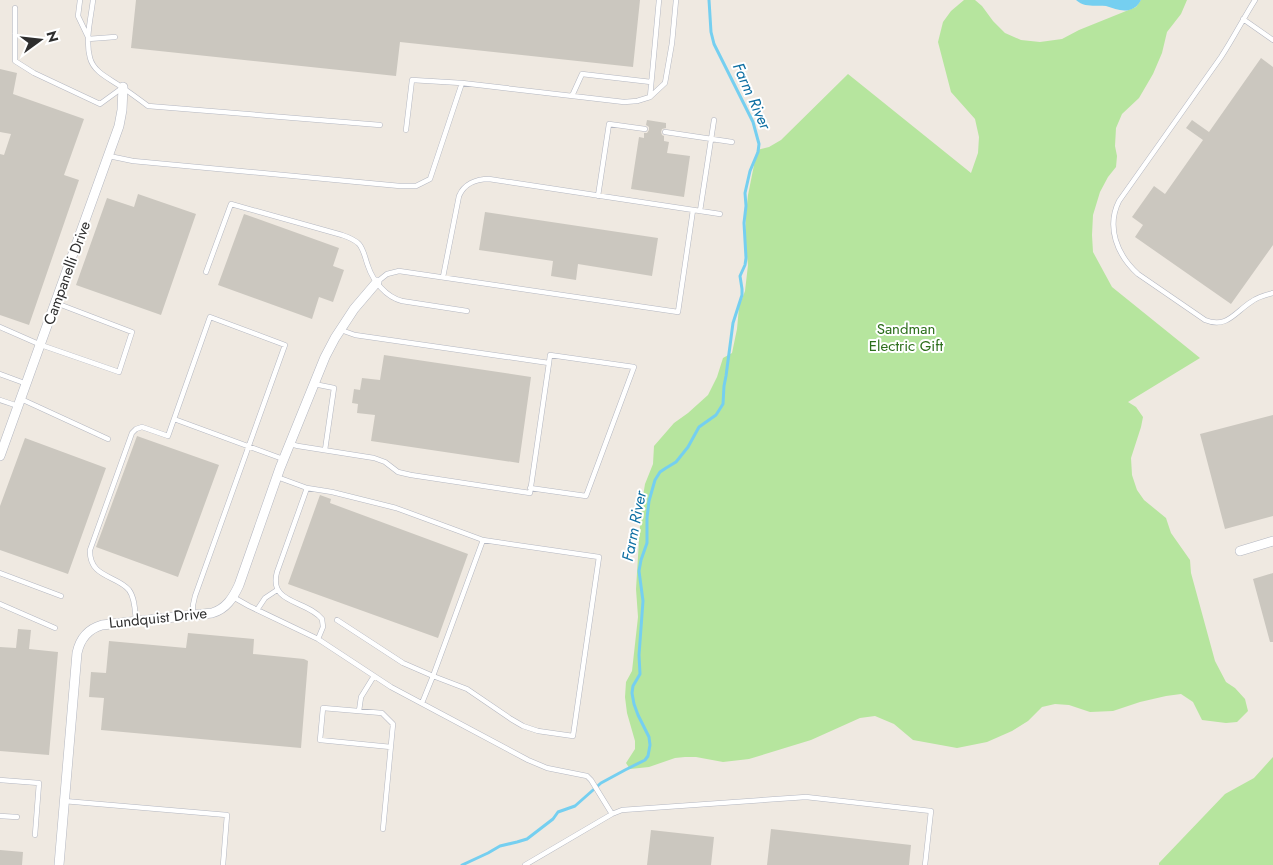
<svg xmlns="http://www.w3.org/2000/svg" width="1273" height="865" viewBox="0 0 1273 865" font-family="Jost,sans-serif">
<style>
.green{fill:#b6e59e}
.water{fill:#75cff0}
.lines{fill:none;stroke-linecap:round;stroke-linejoin:round}
.stream{stroke:#75cff0;stroke-width:3}
.building{fill:#cbc7bf}
.service-casing{stroke:#b4b7c1;stroke-width:5.5}
.minor-casing{stroke:#b4b7c1;stroke-width:10}
.service{stroke:#fff;stroke-width:4.5}
.minor{stroke:#fff;stroke-width:9}
.labels{text-anchor:middle;dominant-baseline:central;stroke-width:4;stroke-linejoin:round;paint-order:stroke}
.street-label{font-size:15px;fill:#2e2e2e;stroke:#fff}
.park-label{font-size:15px;fill:#2c6e1b;stroke:#fff}
.water-label{font-size:16px;font-style:italic;fill:#0d6fa3;stroke:#fff}
</style>
<rect width="100%" height="100%" fill="#efe9e1"/>
<path class="green" d="M964,0H975L982,6L993,21L1005,33L1021,40L1040,42L1062,39L1079,30L1136,7L1141,0H1187L1181,14L1167,32L1162,53L1153,74L1139,98L1122,114L1116,128L1115,146L1117,156L1116,167L1108,177L1100,192L1093,215L1092,235L1093,252L1112,287L1200,358L1128,402L1136,407L1143,417L1141,427L1131,458L1132,475L1137,490L1144,500L1166,518L1171,533L1190,560L1191,573L1215,661L1226,682L1235,688L1245,699L1248,711L1237,722L1226,723L1202,720L1193,702L1181,694L1166,696L1140,702L1113,711L1090,712L1069,705L1055,704L1042,707L1028,721L1012,731L987,742L957,748L913,740L894,724L875,716L860,718L811,740L749,759L723,762L696,757H685L675,758L649,767L630,769L626,763L635,749V741L627,713L625,697L626,682L632,671L638,617L636,589L641,508L645,484L653,464L654,446L674,423L688,413L708,395L717,377L723,358L732,353L737,329L739,307L745,291L748,265L745,239L746,213L748,195L757,150L769,147L781,140L848,74L971,173L978,153L979,137L975,119L951,92L938,42L943,22L951,11Z
M1273,757V865H1159V863L1225,794L1254,778Z"/>
<path class="water" d="M1076,0H1141C1138,5 1136,8 1129,10C1121,12 1114,8 1106,6C1095,5 1085,8 1076,0Z"/>
<g class="lines">
<path class="stream" d="M462,865L488,853L500,846L517,842L527,839L553,819L558,812L575,806L601,783L625,770L645,760L648,756L650,745L649,737L638,715L634,704L632,693L633,686L640,674L639,655L643,601L639,571L641,560L647,543V518L649,501L655,480L660,472L666,468L676,462L688,447L699,427L716,415L723,404L724,386L726,376L733,323L742,295V289L740,276L745,265L746,258L744,223L746,206L745,193L750,171L758,152L759,144L753,122L714,44L711,32L709,0"/>
</g>
<path class="building" d="M136,0H640L633,67L400,42L396,76L131,48Z
M1261,58L1273,67V245L1231,304L1135,237L1143,225L1132,217L1154,186L1165,194L1203,140L1186,128L1192,120L1209,132Z
M0,69L17,73L13,94L84,119L64,175L79,180L29,325L0,315V154L4,155L11,134L0,132Z
M647,120L666,123V128L662,129L661,132L662,135L664,136V141L669,142L667,153L690,156L684,197L631,189L639,137L644,138V133H647L649,130V127L646,125Z
M138,194L196,214L161,315L76,285L107,198L134,207Z
M485,212L658,238L652,276L578,264L576,280L551,276L553,261L479,250Z
M244,214L339,248L333,266L344,270L333,302L319,297L312,319L218,285Z
M384,355L531,377L519,463L371,441L375,415L357,413L358,404L352,403L354,389L360,390L362,378L380,380Z
M1273,415V516L1225,529L1200,434Z
M137,436L219,465L178,577L96,547Z
M25,438L106,468L68,574L0,550V506Z
M320,495L331,499L330,503L468,554L438,638L288,584Z
M1273,573V642H1270L1253,579Z
M18,629L31,630L29,649L58,652L49,755L0,751V647L16,648Z
M188,633L254,639L253,654L304,659L308,661L301,748L101,730L104,698L89,697L91,672L106,673L109,641L186,648Z
M771,829L911,845L909,865H767Z
M651,830L714,837L711,865H647Z
M0,850L23,852L22,865H0Z"/>
<g class="lines">
<defs>
<path id="service" d="M80,0L78,16L88,37
M93,0C91,18 85,39 90,58C94,73 111,79 123,88C132,94 140,100 148,106L380,125
M1255,0C1243,19 1233,39 1221,57L1119,201C1106,227 1117,255 1138,274L1205,320C1227,329 1235,312 1251,302C1257,297 1265,295 1273,293
M15,8V61L34,73L100,104L122,88
M1243,19L1273,40
M88,39L115,37
M572,96L582,74L651,82
M650,97L665,83L672,43L676,0
M406,130L412,80L462,83
M665,132L732,142
M109,156L133,161L400,186H416L430,179L462,83L624,102L637,101L650,97L659,0
M598,196L609,124L645,129
M700,211L714,120
M206,272L231,204L342,235C348,237 354,239 359,244C364,250 365,258 368,266C373,281 386,297 402,301L467,311
M443,277L459,196C464,184 476,179 489,179L720,214
M377,282L387,274L399,271L678,312L693,210
M0,327L41,345L119,372L132,332L56,303
M0,374L27,384
M314,384L334,388L325,450
M21,399L108,439
M0,400L18,406
M174,419L283,459
M290,444L298,446L374,458L385,462L398,472L411,475L530,493L549,363L355,335L341,330
M277,477L307,488L332,492L396,508L483,540L599,557L573,736L538,731L523,726L511,719L467,689L433,676L483,540
M307,488L277,572C268,604 307,600 322,619L323,627L318,639
M530,488L586,496L634,367L550,355L549,363
M0,573L61,596
M233,597L249,606L318,639L391,687L528,760L547,768L587,776L591,780L612,814
M0,604L55,628
M257,610L265,598L277,590
M337,620L403,663L433,676L422,703
M136,621C135,611 135,598 129,590C117,575 89,578 90,550L132,433L136,429L142,427L168,436L210,317L285,345L195,596L193,605V615
M359,711L361,697L374,676
M0,780L39,783L35,835
M64,801L227,815L223,865
M0,816L17,817
M383,829L393,724L382,713L323,708L320,740L391,747
M525,865L612,814L622,810L806,797L931,811L925,865"/>
<path id="minor" d="M0,456L119,126L122,110L123,87
M1240,551L1273,541
M59,865L77,653C80,639 88,629 102,625L212,613C226,609 233,598 239,585L280,468L325,357L335,338L354,309L377,282"/>
</defs>
<use href="#service" class="service-casing"/>
<use href="#minor" class="minor-casing"/>
<use href="#service" class="service"/>
<use href="#minor" class="minor"/>
</g>
<g class="labels">
<g class="street-label">
<text transform="translate(67 273) rotate(-70)">Campanelli Drive</text>
<text transform="translate(158 618) rotate(-6)">Lundquist Drive</text>
</g>
<g class="park-label">
<text x="906" y="329">Sandman<tspan x="906" dy="17">Electric Gift</tspan></text>
</g>
<g class="water-label">
<text transform="translate(752 96) rotate(66)">Farm River</text>
<text transform="translate(634 526) rotate(-79)">Farm River</text>
</g>
</g>
<g transform="translate(40 40) rotate(75)" stroke="#ffffff" stroke-width="4" paint-order="stroke">
<path d="M0-4L9 19L0 12L-9 19Z" fill="#2e2e2e"/>
<text y="-8" font-size="14" font-weight="bold" text-anchor="middle" fill="#2e2e2e">N</text>
</g>
</svg>
